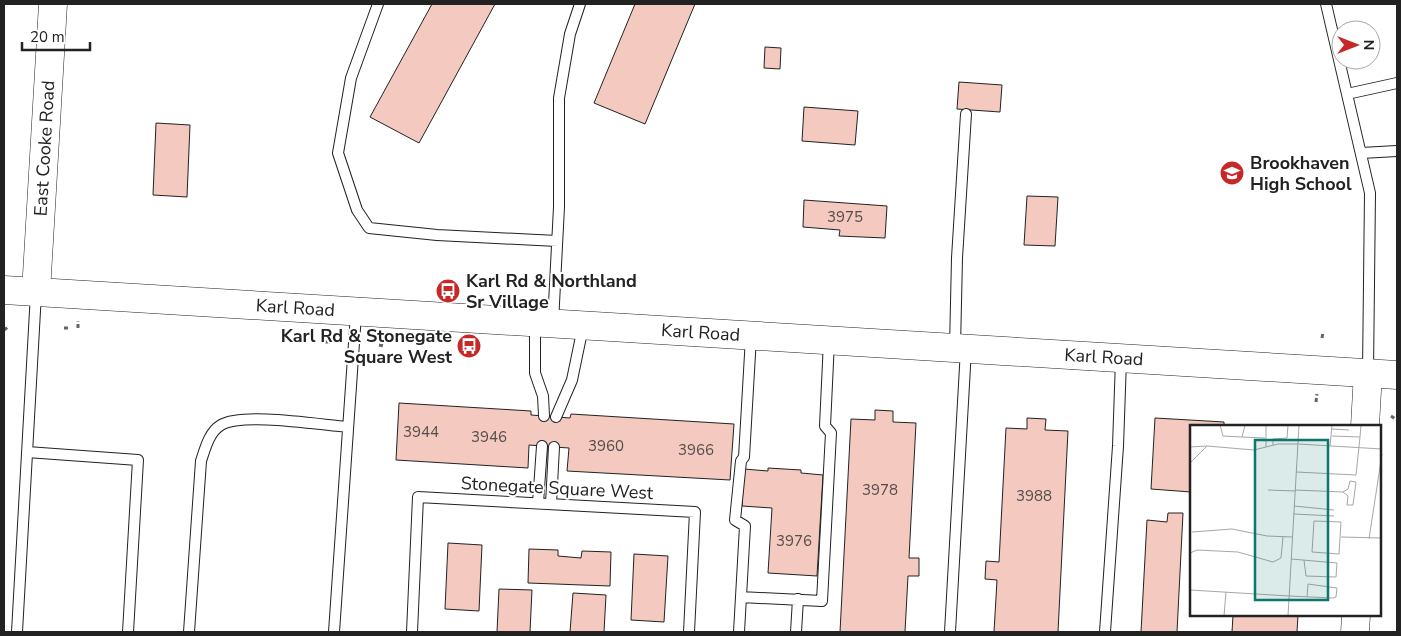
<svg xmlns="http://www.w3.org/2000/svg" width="1401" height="636" viewBox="0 0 1401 636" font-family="'Nunito Sans',sans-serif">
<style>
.building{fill:#f3c9c0;stroke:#222}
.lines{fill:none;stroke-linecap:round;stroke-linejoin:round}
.service-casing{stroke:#222;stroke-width:12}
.secondary-casing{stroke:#222;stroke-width:29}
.path{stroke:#646464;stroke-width:3;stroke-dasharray:4 2.5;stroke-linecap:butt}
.service{stroke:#fff;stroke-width:10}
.secondary{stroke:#fff;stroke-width:28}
.labels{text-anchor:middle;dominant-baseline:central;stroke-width:4;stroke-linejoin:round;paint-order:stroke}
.number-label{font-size:15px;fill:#564c4a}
.street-label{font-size:18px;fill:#222;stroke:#fff}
.poi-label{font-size:18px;font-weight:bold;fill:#222;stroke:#fff;text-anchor:start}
.inset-road{fill:none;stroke:#a7a7a7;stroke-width:1}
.view{fill:#0f766e;fill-opacity:0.15;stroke:#0f766e;stroke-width:2.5}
.inset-edge{fill:none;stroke:#222;stroke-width:2.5}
</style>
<rect width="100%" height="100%" fill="#fff"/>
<path class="building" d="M432,4H495L419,143L370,117Z
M635,4H695L645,124L594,103Z
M765,47L781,48L780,69L764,68Z
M959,82L1002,85L1000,112L957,109Z
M804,107L858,111L855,145L802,141Z
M156,123L190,125L187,197L153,195Z
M1027,196L1058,197L1055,246L1024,245Z
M804,200L887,206L885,238L839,236L840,230L803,227Z
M399,403L531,411V415L570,418L571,414L734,424L730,480L567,471L569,448L554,447L529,445L528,468L396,460Z
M875,410L893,411V422L916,423L909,558H919V576H908L905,632H840L851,419L875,420Z
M1027,418L1046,419L1045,430L1068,431L1058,632H994L997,580L985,579L986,561L999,562L1006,428L1027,429Z
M1155,418L1224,422V426H1191V492L1151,489Z
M768,468L801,470V473L823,475L817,576L768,573L772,508L742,506L744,469L768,471Z
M1168,513H1183L1177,632H1141L1147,520L1167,522Z
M448,543L482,545L479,611L445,609Z
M529,549L558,550V556L581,558L582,551L611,552L610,586L528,583Z
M634,554L668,556L664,622L631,620Z
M499,589L532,590L530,632H497Z
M573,593L606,595L604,632H570Z
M1233,615H1298L1297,632H1232Z"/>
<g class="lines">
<defs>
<path id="service" d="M378,4L351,78L338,153L357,210L369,228L437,235L557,241
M1326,4L1370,193L1368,372
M1347,94L1397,83
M1361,153L1397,151
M535,323V373L543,396L544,416
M553,323L559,207V98L570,34L580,4
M955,347L957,258L966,114
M556,417L572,380L583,327
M27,452L138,460L128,632
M538,503L542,446
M551,504L554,447
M741,597L822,601L831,433L825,426L829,341
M17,632L36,293
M189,632L201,461C205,449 209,432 221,425C243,412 321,425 348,427
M334,632L356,314
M412,632L418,497L695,512L689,632
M739,632L745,526L735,520L741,461L744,457L751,337
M796,632L798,599
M950,632L966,349
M1105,632L1118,446L1121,360"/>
<g id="secondary">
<path id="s1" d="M4,290L1397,375"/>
<path id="s2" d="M36,292L53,4"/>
<path d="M1365,426L1368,373"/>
<path d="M1355,632L1356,615"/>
</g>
</defs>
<use href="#service" class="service-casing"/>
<use href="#secondary" class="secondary-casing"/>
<path class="path" d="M64,328H68
M78,328V321
M4,330L8,327
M1322,338L1323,332
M325,342H329
M379,345L384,346
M1316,402L1317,394
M1391,416L1397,420"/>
<use href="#service" class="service"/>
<use href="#secondary" class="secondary"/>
</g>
<defs>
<symbol id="school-disc" viewBox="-11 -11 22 22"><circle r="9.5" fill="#c62828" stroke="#fff"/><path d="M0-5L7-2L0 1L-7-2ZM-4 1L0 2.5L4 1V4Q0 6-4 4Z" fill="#fff"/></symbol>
<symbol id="bus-disc" viewBox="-11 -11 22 22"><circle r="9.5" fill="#c62828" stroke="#fff"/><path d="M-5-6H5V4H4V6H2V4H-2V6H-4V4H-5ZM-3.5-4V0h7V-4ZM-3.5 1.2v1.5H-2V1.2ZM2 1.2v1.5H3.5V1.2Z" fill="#fff"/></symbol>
</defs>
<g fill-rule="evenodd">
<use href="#school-disc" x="1218" y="159" width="28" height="28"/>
<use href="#bus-disc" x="434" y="277" width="28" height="28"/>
<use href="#bus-disc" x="455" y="332" width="28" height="28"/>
</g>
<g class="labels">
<g class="number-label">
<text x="845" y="217">3975</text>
<text x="421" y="432">3944</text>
<text x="489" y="437">3946</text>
<text x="606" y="446">3960</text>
<text x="696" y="450">3966</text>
<text x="880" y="490">3978</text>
<text x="1034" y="496">3988</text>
<text x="794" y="541">3976</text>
</g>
<g class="street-label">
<text stroke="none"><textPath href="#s2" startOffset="144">East Cooke Road</textPath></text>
<text stroke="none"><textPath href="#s1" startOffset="292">Karl Road</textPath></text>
<text stroke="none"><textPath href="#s1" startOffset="698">Karl Road</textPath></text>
<text stroke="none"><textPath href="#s1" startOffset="1102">Karl Road</textPath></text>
<text transform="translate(557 488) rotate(3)">Stonegate Square West</text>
</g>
<g class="poi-label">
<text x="1250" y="163">Brookhaven<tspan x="1250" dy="21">High School</tspan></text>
<text x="466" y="281">Karl Rd &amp; Northland<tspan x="466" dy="21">Sr Village</tspan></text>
<text x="452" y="336" text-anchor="end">Karl Rd &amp; Stonegate<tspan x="452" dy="21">Square West</tspan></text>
</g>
</g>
<g transform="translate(1190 425)">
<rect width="191" height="191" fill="#fff"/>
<path class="inset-road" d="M30,0L33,11L52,12L55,0M76,0V22M142,4L159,5M142,11L170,12L171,0M52,12L75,13M108,19L192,24M83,20V14L97,13L98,0M140,21L142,0M0,22L17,21M0,38L17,21L64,25L88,19H108M106,47L166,50L170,12M78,65L105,66M105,65L153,67L158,64L160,56L166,57L163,80H157L158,71L153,67M104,81L144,85M104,89L144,91M124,96L151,97L149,129L122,127ZM2,107L42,104L77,111L102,112M151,112L192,113M179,114L192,29M0,128L7,125L48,127L83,137L91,133L93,112M101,134L147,138L146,152L116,151L114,135M0,165L99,171M99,171L143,173L146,172L147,163L118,159L117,172M34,191L36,167M98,191L109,0"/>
<path class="view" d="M65,15H138V175H65Z"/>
<rect width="191" height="191" class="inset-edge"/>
</g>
<rect width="1401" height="636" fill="none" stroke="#222222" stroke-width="10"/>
<g transform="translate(1356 45) rotate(90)"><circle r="24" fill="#ffffff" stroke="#a7a7a7"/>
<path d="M0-4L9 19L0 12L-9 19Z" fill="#c62828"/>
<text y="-8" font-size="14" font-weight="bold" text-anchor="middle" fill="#222222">N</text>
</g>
<path d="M22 42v8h68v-8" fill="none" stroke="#222222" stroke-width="2.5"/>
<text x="30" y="42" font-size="15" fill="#222222" stroke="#ffffff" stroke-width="4" paint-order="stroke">20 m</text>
</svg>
